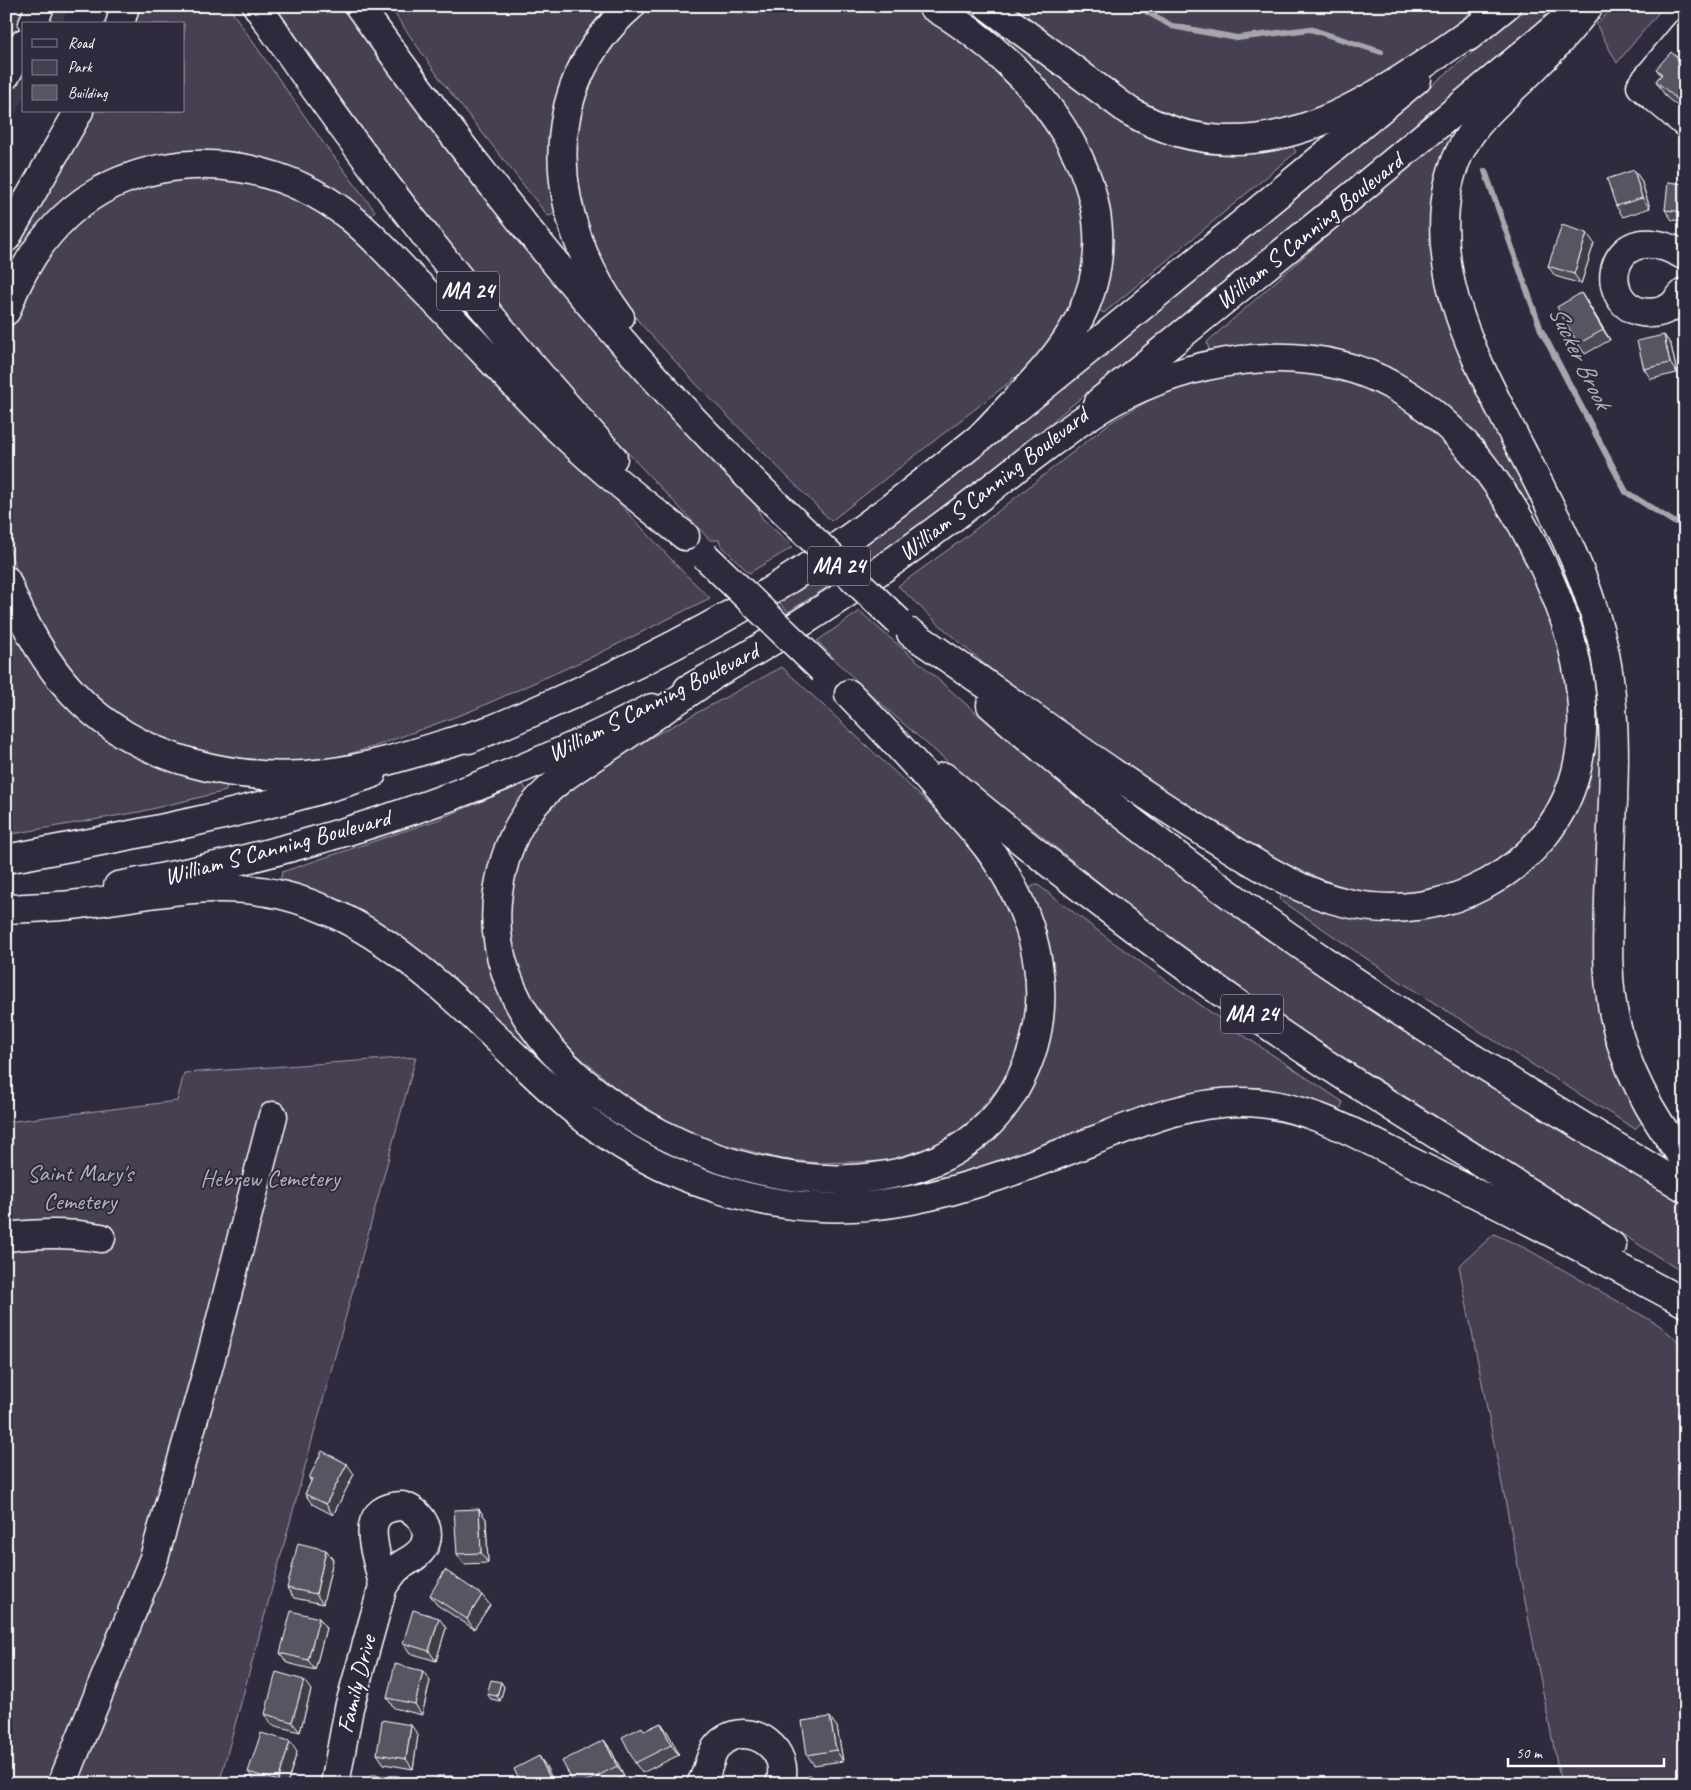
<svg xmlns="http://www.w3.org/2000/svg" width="1691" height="1790" viewBox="0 0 1691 1790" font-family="Caveat,sans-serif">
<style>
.built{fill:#3c3749}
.green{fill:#464152;stroke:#a2a0a8}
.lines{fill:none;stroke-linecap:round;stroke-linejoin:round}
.stream{stroke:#a7a6ad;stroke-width:6}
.minor-casing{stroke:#fff;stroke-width:31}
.major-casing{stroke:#fff;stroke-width:31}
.highway-casing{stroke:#fff;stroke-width:31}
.minor{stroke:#2f2a3d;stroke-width:28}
.major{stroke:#2f2a3d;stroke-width:28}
.highway{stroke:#2f2a3d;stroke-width:28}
.highway-bridge-casing{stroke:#fff;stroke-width:31;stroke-linecap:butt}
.highway-bridge{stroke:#2f2a3d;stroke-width:28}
.wall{fill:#4d4956;stroke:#fff}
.shaded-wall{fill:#3e3c46;stroke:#fff}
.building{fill:#595564;stroke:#fff}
.labels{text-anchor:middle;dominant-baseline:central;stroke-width:4;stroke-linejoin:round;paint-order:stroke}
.shield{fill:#2f2a3d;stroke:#c1bfc5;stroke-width:1}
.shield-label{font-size:22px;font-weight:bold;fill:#fff}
.street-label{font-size:24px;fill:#fff;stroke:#2f2a3d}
.park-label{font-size:24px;fill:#b5b3ba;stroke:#2f2a3d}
.water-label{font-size:25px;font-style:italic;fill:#b6b4bb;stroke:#2f2a3d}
</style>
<rect width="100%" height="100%" fill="#2f2a3d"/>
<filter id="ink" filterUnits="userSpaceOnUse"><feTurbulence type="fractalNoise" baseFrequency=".02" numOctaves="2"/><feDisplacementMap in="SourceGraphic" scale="10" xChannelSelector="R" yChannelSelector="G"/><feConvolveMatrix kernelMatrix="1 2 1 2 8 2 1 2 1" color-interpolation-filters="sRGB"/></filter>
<g filter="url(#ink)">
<path class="built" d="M6,6H67L63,24H24V98L6,131Z"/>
<path class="green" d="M137,6H228L322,141L375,211L369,217L183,152L137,161L90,182L53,209L26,243L17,239L91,111H184V24H132Z
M273,6H342L407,96L555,282L755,503L762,518L793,547L749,573L721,545L719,540H710C668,495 625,451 584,405C471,280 368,145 273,6Z
M389,6H613C578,42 552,87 550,137C550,163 554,189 558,213L548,216L443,83Z
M647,6H908L938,22L994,63L1047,126L1070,167L1082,210L1086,239L1083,272L1075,301L1042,354L1017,377L1013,378L1011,381L831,521L698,386L639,322L618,293L599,257L585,220L578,193L573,131L589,74L640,11L645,10Z
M1011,6H1479C1440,36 1402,69 1359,93C1303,123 1206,140 1147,109C1132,101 1118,87 1105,77C1074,53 1043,29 1011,6Z
M1530,6H1563L1023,445L945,507L871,559L858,547Z
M1615,6H1664L1617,63L1596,24Z
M1013,36L1110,111L1291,143L1296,152L1104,313L1095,308L1106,273L1047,85L1007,44Z
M1444,133L1453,138L1433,220L1535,497L1525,501L1507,475L1425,392L1221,350H1209L1207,342Z
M191,175L276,186L344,225L535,413L683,572L710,598L598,654L471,711L373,747L337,757L304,761L278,762L243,759L209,754L167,740L138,726L101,702L82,685L60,658L25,595L6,539V346L22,298L54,243L113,195Z
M1277,367L1363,383L1435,429L1491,494L1543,589L1562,658L1569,696V727L1566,760L1557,789L1547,809L1520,843L1499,861L1476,875L1443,889L1417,894L1392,895L1345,888L1306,874L1230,834L1229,828C1108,766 996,681 898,586L963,539L1111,422L1148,401L1201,378Z
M820,573L832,584L788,612L777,600Z
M6,608L54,688L227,783L226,791L139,812L6,835Z
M860,611C880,631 902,647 922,665C1153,875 1418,1043 1685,1205V1274L1296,1027L1260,1002L1256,996L1250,994L1139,915L1027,824L1022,823C952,765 880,708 817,641Z
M782,667L940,814L963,839L990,877L1009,914L1020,944L1026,973L1028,1003L1016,1057L1003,1082L964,1129L937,1145L886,1161L819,1163L781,1159L715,1142L684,1131L618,1090L573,1051L549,1025L524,985L512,954L508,890L530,828L565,786L632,745H637Z
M1602,735L1597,909L1644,1120L1635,1129L1401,982L1279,899L1285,891L1322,906L1515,878L1592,736Z
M523,784L528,793C515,825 497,858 487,891C483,905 485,922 487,936C494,989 512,1017 546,1057L539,1064L280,883L282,872L437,820Z
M1035,885H1038L1110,940L1230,1026L1233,1031H1237L1343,1102L1340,1110L1318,1103L1215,1090L1165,1100L976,1173L930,1187L927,1175C975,1152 1003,1129 1031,1084L1028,889Z
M416,1057L219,1784H6V1122L177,1101L184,1073Z
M1494,1234L1527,1249L1659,1325L1685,1347V1784H1561L1459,1266Z"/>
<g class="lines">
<path class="stream" d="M1137,6L1172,26L1237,38L1310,29L1381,52
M1485,171L1541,330L1626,492L1674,522H1685"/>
<defs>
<path id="minor" d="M33,24L40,6
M1685,33L1641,86L1685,123
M6,75L24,43
M1685,256C1609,211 1594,303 1642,312C1652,314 1663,312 1672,306C1676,302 1680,296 1685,292
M6,1237C39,1233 68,1232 101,1238
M402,1506C420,1511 434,1530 423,1548C416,1559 403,1562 395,1570C391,1575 387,1581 383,1586C379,1557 353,1508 402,1506Z
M62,1784L154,1558L209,1365L273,1116
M335,1784L349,1708L383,1586
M701,1784C710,1770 708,1751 724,1740C753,1721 792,1751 780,1784"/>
<path id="major" d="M1468,37L1506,6
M1099,402L1351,197L1574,12
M688,689C815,621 933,537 1044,446
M469,739C569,698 669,652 762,596C859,537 946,465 1034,394C1163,290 1290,184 1417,79
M6,859C130,836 252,813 372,774
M118,886C303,853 485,794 652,708"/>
<path id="highway" d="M257,6C365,165 484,315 613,458
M359,6C485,184 624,356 780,508
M932,6C1035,65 1142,194 1080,317C1057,363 1015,399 981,437
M988,6L1129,111C1262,188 1378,96 1485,22
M1589,6C1573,26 1557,45 1539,63C1492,111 1452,133 1445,207C1438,285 1473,354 1507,422C1545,497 1588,570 1605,654C1621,734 1611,819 1609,900C1608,940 1606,980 1615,1020C1626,1071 1653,1118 1685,1160
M120,24L125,6
M6,238L79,111
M6,311C26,254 63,205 120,181C198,149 285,166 350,217C375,237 395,261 417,283C460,326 501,371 543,414C587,459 636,497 685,536
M620,317C549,221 534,90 631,6
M6,580C22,621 43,661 73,693C136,761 239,784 327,773C383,766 438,745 491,730
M911,633C1010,699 1105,771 1207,834C1252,861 1295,891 1347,903C1444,925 1550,871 1576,772C1594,703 1571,625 1542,563C1510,495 1462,424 1395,387C1312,340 1205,355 1123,396C1089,413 1058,438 1027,461
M710,678C679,699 649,720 618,741C585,763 549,782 526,815C510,838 502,865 498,892C465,1120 910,1299 1020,1080C1058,1006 1039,921 993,855C979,835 961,817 945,798C914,762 882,728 849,694
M991,705C1203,892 1443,1044 1685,1188
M944,777C1069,882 1199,981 1335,1070C1427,1130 1521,1186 1612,1246
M6,909C31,908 56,907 80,904C150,896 211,878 282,895C398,923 482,1031 569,1106C613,1144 666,1173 722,1190C859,1232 964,1191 1090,1142C1139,1123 1187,1102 1241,1102C1310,1102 1369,1142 1430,1171C1516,1212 1600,1258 1685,1303"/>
</defs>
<use href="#minor" class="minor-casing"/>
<use href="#major" class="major-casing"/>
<use href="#highway" class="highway-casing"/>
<use href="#minor" class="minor"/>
<use href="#major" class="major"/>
<use href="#highway" class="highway"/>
<defs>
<path id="highway-bridge" d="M780,508L899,622
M705,556L823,670"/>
</defs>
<use href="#highway-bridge" class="highway-bridge-casing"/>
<use href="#highway-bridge" class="highway-bridge"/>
</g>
<path class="wall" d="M1685,64V112L1666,97L1656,81L1661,75L1656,69Z
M1634,170L1641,180L1650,208L1623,217L1616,206Z
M1685,184V221L1672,220L1665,210Z
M1594,243L1581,284L1555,276L1548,266Z
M1581,293L1588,303L1610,340L1585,354L1578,344Z
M1664,335L1671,345L1677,373L1651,379L1644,369Z
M354,1474L333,1515L312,1504L305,1494L311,1482L309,1478Z
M479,1509L486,1519L488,1563L464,1564L457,1554Z
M326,1550L333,1560L323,1604L294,1598L287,1588Z
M430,1595L490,1605L474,1629L437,1605Z
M319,1618L326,1628L315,1670L287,1663L280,1653Z
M446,1628L436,1661L410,1653L403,1643Z
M430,1681L422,1715L394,1708L387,1698Z
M501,1682L504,1687L500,1701L491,1699L487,1694Z
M311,1690L300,1732L272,1725L265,1714Z
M661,1723L668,1733L679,1755L642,1773L635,1763L644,1731Z
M837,1727L843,1761L814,1765L807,1755Z
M418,1735L413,1769L384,1764L377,1754Z
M604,1740L611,1750L624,1776L609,1784H574Z
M297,1752L287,1784H260L256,1782L248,1772Z"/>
<path class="shaded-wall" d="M1634,170L1641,180L1650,208L1642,198Z
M1587,233L1594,243L1581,284L1574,274Z
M1581,293L1588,303L1610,340L1603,330Z
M1664,335L1671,345L1677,373L1670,363Z
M347,1464L354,1474L333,1515L326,1504Z
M479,1509L486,1519L488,1563L481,1553Z
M326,1550L333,1560L323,1604L316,1594Z
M482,1595L490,1605L474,1629L467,1619Z
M319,1618L326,1628L315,1670L308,1660Z
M439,1618L446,1628L436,1661L429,1651Z
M423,1671L430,1681L422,1715L415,1704Z
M304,1680L311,1690L300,1732L292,1722Z
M501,1682L504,1687L500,1701L497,1696Z
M830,1717L837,1727L843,1761L836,1750Z
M661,1723L668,1733L679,1755L671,1745Z
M411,1725L418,1735L413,1769L406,1759Z
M604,1740L611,1750L624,1776L617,1766Z
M290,1741L297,1752L287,1784H280L278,1781Z
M539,1756L546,1766L555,1784H553Z
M399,1776L404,1784H399Z
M452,1776L456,1781L455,1784H452Z"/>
<path class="building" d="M1671,52L1685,64V106L1656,81L1662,74L1656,69Z
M1634,170L1642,198L1616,206L1607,179Z
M1668,182L1685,184V212L1665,210Z
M1562,225L1587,233L1574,274L1548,266Z
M1581,293L1603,330L1578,344L1557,307Z
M1664,335L1670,363L1644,369L1637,341Z
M322,1451L347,1464L326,1504L305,1494L312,1479L309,1478Z
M479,1509L481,1553L457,1554L454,1510Z
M298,1543L326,1550L316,1594L287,1588Z
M445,1570L482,1595L467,1619L430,1595Z
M413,1610L439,1618L429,1651L403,1643Z
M291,1611L319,1618L308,1660L280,1653Z
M395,1664L423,1671L415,1704L387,1698Z
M276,1672L304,1680L292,1722L265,1714Z
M491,1680L501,1682L497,1696L487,1694Z
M830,1717L836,1750L807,1755L802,1721Z
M382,1720L411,1725L406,1759L377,1754Z
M661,1723L671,1745L635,1763L622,1737L642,1727L644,1731Z
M261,1733L290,1741L278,1781L248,1772Z
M604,1740L617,1766L582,1784H574L562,1761Z
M539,1756L553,1784H521L514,1769Z
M371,1775L399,1776V1784H371Z
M809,1775L827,1784H805Z
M437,1776H452V1784H437Z"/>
</g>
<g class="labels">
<g class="shield">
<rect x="437" y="271.5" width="62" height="39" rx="4"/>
<rect x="808" y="546.5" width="62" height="39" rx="4"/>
<rect x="1221" y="994.5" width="62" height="39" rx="4"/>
</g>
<g class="shield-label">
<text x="468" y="291">MA 24</text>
<text x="839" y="566">MA 24</text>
<text x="1252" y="1014">MA 24</text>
</g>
<g class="street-label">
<text transform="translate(1309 231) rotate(-39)">William S Canning Boulevard</text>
<text transform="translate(993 484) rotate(-38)">William S Canning Boulevard</text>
<text transform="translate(653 702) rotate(-27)">William S Canning Boulevard</text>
<text transform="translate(277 847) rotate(-15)">William S Canning Boulevard</text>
<text transform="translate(356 1684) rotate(-76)">Family Drive</text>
</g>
<g class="park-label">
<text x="80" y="1173">Saint Mary's<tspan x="80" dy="28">Cemetery</tspan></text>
<text x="270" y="1178">Hebrew Cemetery</text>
</g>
<g class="water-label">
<text transform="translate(1580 357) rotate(64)">Sucker Brook</text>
</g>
</g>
<rect width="1691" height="1790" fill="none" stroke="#2f2a3d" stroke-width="25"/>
<rect x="12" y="12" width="1666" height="1765" fill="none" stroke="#fff" stroke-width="2" filter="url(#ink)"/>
<rect x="22" y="22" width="162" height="90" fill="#2f2a3d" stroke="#827f8b"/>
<rect x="32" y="39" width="25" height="8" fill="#2f2a3d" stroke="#827f8b"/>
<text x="68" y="48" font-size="15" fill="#ffffff">Road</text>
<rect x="32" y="60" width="25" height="15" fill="#464152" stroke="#827f8b"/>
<text x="68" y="72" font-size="15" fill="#ffffff">Park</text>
<rect x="32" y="85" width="25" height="15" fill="#595564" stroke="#827f8b"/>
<text x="68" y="98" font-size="15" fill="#ffffff">Building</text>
<path d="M1508 1758v8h156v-8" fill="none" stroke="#ffffff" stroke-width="2.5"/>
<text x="1516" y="1758" font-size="15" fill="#ffffff" stroke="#2f2a3d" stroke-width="4" paint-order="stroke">50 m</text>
</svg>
